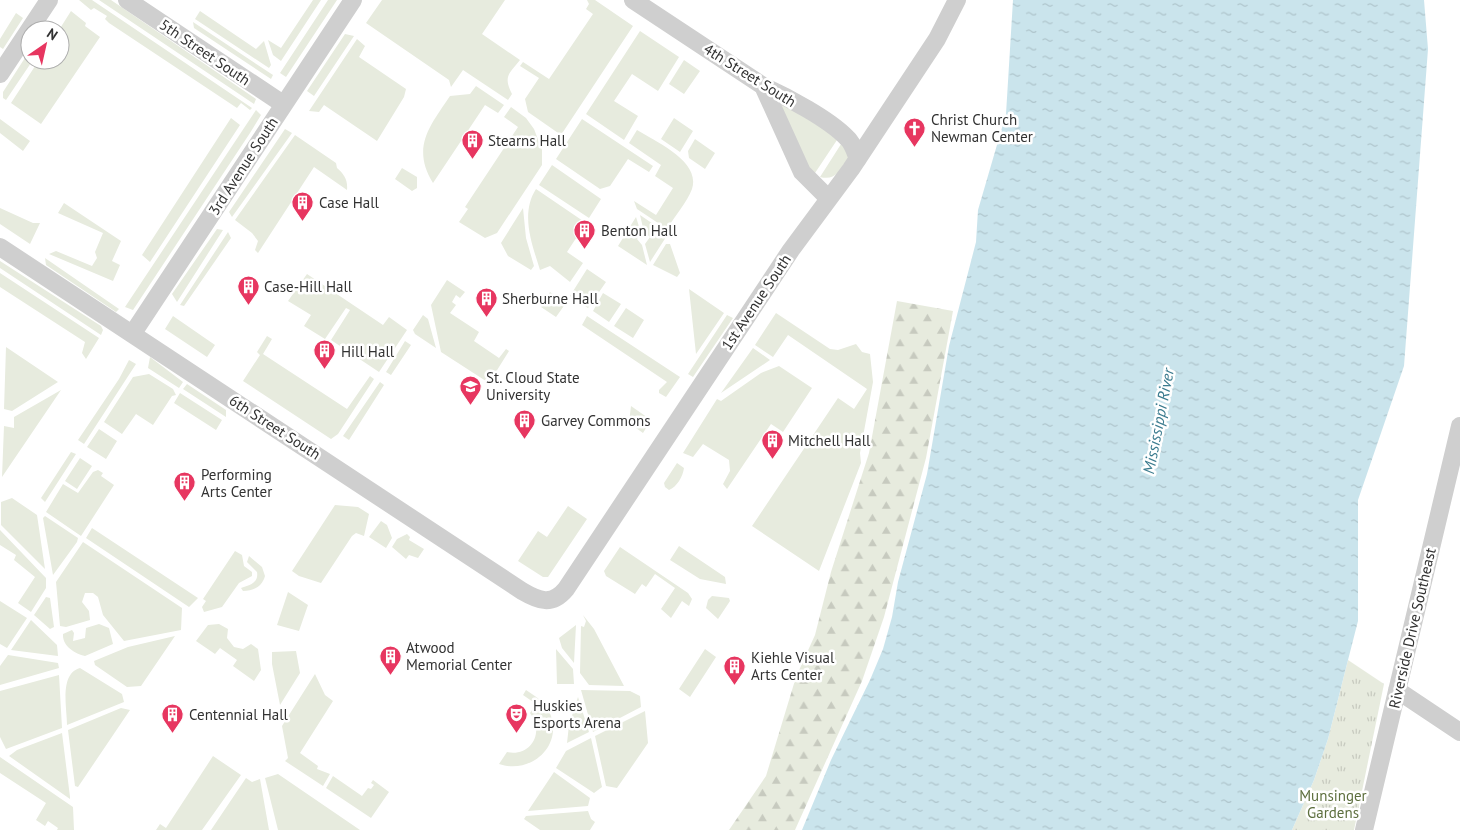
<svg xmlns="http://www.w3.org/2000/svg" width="1460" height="830" viewBox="0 0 1460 830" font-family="'PT Sans',sans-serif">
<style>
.grass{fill:#e7ebde}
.forest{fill:url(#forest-firs)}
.park{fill:url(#park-tufts)}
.water{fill:url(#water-ripples)}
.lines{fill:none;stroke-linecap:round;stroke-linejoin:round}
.street{stroke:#cfcfcf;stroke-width:18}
.labels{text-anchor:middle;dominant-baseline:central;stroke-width:5;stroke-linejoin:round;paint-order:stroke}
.street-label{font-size:15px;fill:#323232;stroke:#fff}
.poi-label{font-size:15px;fill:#323232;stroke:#fff;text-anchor:start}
.park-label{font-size:15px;fill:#5d6f3e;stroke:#fff}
.water-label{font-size:16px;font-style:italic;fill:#3c7c8f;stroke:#fff}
</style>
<defs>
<pattern id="forest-firs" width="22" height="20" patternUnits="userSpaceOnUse" patternTransform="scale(1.25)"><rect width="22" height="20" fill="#e7ebde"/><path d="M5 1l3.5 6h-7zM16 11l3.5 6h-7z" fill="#c7cabf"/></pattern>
<pattern id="park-tufts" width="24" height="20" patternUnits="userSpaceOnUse" patternTransform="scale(1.25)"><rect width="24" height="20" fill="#e7ebde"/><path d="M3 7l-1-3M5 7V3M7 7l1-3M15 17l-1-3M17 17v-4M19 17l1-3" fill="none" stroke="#c7cabf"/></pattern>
<pattern id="water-ripples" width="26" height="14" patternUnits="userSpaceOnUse" patternTransform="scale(1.25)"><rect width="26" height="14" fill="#cae4ec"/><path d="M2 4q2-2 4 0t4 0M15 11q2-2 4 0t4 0" fill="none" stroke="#aec4cb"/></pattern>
</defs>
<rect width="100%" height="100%" fill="#fff"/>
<path class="grass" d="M79,0H92L252,108L250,110L241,103L237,108L109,23L105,19L107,16L94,8L91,10Z
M99,0H111L256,99L254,104Z
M313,0H321L281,61L273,55L268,40L281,48Z
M328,0H337L286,77L280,73Z
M382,0H505L482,34L520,60C509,74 503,76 512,94L508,100L463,70L451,87L449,80L366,23Z
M587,0H595L633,26L561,135L528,112L525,99L539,78L520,66L523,62L549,79L593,14L586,9L589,4Z
M71,11L86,23L85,26L100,37L41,124L11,103L39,60H60L59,30Z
M200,11L256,49L264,41L271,65L269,68L195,19Z
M16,13L23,18L3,49L0,47V39Z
M193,22L273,75L271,79L194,28Z
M640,31L679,57L658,91L632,74L614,101L638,116L624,140L586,114Z
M345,34L354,36L314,96L307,91Z
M357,39L365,46L359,57L406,89L404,97L377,141L324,105L319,112L309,111Z
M30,50V60H33L6,100L3,98V92Z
M684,60L700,71L684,94L669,84Z
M476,86L504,105L498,113L485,105L433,183C411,147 430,126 450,96L470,94Z
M777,100L833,132L837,140L815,173L808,170Z
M511,107L526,118L534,129L542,150V165L497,233L485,238L459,222L468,209L465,207L518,127L504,117Z
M256,110L261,115L250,133L133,310L125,307Z
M231,118L240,125L150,262L142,255Z
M674,118L693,131L680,152L661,139Z
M0,119L30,141L23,151L0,133Z
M582,119L653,166L649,172L628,159L610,186L600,189L556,159Z
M285,129L292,133L232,217L229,212Z
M637,130C656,142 701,161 692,189C687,202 675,216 667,229L637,209L634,201L656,215L673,188L655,176L661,165L629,143Z
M295,135L336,163L337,168C344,174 348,180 347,190L314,167L258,253L255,250L258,241L252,233L235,220Z
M695,139L715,153L705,169L689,158L688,151Z
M843,141L849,159C841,170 835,181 820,177Z
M552,165L601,199L589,218L539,185Z
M402,168L417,177V188L412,191L395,179Z
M536,189L586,223L567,252L583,263L570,282L550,266L540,270C532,244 520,214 536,189Z
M64,203L121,241L112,261L120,265L113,281L49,254L56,251L92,266L97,258L95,252L103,233L58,213Z
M0,208L33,223H40L30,244L0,224Z
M523,208L526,238L534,266L531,270L508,256L501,243Z
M640,215L668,234L650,262L645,244L650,237L644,232Z
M636,217L641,233L637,239L642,245L647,265L618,246Z
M217,229L223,230L177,302L172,294Z
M228,232L231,238L184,306L180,305Z
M666,244H670L680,273L677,277L653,265Z
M45,258L119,309L116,312L46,265Z
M0,261L101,326L103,330L101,335L0,268Z
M587,269L606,282L588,308L570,296Z
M0,273L99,338L86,359L82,353L85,342L0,287Z
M307,274L383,325L389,317L407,330L379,372L331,340L350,310L346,308L325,339L304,326L311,315L288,301Z
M447,280L465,292L460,298L456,295L452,302L456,305L450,313L479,332L474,341L499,358L506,349L509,351L489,383L441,352L431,305Z
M689,289L724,313L696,354Z
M550,292L566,303L556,317L541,307Z
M603,293L621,304L609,322L593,311Z
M626,308L644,320L633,338L614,326Z
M776,313L830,349L838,350L856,344L862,352L870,354L873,382L860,453L861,463L819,571L752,526L838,398L854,409L867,389L788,335L773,357L755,345Z
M423,315L428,319L436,348L415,334L413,330Z
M727,315L733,318L693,377L688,374Z
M173,316L215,345L207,357L165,329Z
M587,316L680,377L666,397L659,393V390L667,382L582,325Z
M267,336L272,339L263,354L347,409L370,376L374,379L338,434L331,439L243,381L260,355L257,352Z
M405,341L411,345L391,375L386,372Z
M6,347L58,382L12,411L4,409Z
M753,348L770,360L721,393Z
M150,357L183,382L179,388L148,368Z
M129,360L136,364L84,444L78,440L119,379Z
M779,366L812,388L783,432L771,424L727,489L723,484L730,471L729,460L703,444L693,457L683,453L717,399L721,401L761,373Z
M149,374L173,389L176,395L172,396L153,425L136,414L122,434L104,422L133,377Z
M380,382L384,385L349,440L343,436Z
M187,384L226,410V417L183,389Z
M61,390L2,477L4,426L14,428V417Z
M180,393L222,420L216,430L174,403Z
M631,406L651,420L643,433L629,423Z
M99,429L117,441L106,459L87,447Z
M71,452L76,454L45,502L41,498Z
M80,458L92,466L77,489L65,481Z
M677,463L684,468C683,476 677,487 669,490L665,487L664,483Z
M98,470L103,473L101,476L114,485L81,536L46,512L63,484L78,493L93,472Z
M12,498L37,515L45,569L1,525V502Z
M335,505L358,507L369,514L364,536L356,533L352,536L321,583L299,576L292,571Z
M568,506L587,519L548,577H543L518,561L538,531L547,537Z
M45,516L78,538L77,542L53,575L43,518Z
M381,521L387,525L392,538L386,548L369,537Z
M92,528L198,598L189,607L86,538Z
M0,530L46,578V588L31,612L18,603L35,577L14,560L16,555L0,545Z
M407,534L410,537L409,540L424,549L418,558L409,555L406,559L392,547L397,539Z
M83,542L182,608L181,630L124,641L103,615L98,597L93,593H85L82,602L89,611L90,620L66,627L60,626L56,582Z
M679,546L725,577L726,584L700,579L670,560Z
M620,547L688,593L692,599L689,606L682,601L671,618L661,609L675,588L655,574L646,587L642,584L635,594L606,576L604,571Z
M235,551L242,555L244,566L252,572V576L239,583L222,607L204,612L202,607L206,601L203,599Z
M249,556L262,567L265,576C262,587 253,591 243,591L241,588C249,585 259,583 257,572L247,562Z
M288,592L308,605L299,631L277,625Z
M712,596L729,598L730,601L718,619L706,608L708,600Z
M46,597L50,598L54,627L50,629L34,615Z
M0,601L27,618L7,648L0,644Z
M583,615L594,629L624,686L589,685L580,673L581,626L584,627L586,621Z
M31,620L57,645L58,656L11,650Z
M99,624L109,628L113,644L85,656C75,654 62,646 63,634L72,630L74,633L73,641L85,638L86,628Z
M219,624L228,629L227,638L234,647L243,649L251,644L258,649L261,670L254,681L233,666L237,660L220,648L215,654L196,641L208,625Z
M576,625L574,663L562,648L559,638Z
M175,636L141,686L127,687L95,665L94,661L128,647Z
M556,649L573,669L574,684H557Z
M705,649L716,657L690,697L679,689Z
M296,651L300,673L280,705L272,664V652Z
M8,655L58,663L59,668L0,685V666Z
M80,668L122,694L124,702L67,725C67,708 59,674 80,668Z
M315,674L325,695L333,701L300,753L318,766L317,769L330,774L323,786L285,761L288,758L282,726Z
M59,675L62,728L6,749L0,737V691Z
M526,690C535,696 544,701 549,711C565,745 531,775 499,764L507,752C531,757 545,732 530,713L536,704L523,695Z
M581,690L630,691L640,696L641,707L593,732Z
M578,697L589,732L567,743L569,725Z
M121,708L130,710L78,787L75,786L68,730Z
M645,711L648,743L617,788L606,786L595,736Z
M62,733L70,797V799L9,756L17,750Z
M591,738L602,787L594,793L556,768L566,751Z
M213,756L241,775L202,830H156L160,824L166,828Z
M0,757L73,807L74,830H57L58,828L48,821L45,826L36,820L46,803L0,773Z
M554,772L590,798L588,806L528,811Z
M278,774L360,830H278L265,778Z
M333,776L362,796L368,788L371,789L374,785L371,783L373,780L389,792L371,818L326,788Z
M246,778L252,782L260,779L269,830H211Z
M588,811L591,819L595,822L590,830H540L524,819L526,816Z"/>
<path class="forest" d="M897,301L953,311L926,458L884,617L862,681L795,830H729L766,776L796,677L815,635L831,572L869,453Z"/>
<path class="park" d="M1348,660L1384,684L1354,830H1292L1314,780L1328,739Z"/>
<path class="water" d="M1013,0H1424L1428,49L1404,366L1358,500V621L1348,660L1328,739L1314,780L1292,830H802L831,760L870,680L883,649L892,617L898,582L927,474L949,346L976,242L978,210L1006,114Z"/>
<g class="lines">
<path class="street" d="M127,0L283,104
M633,0L763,86C787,97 829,119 847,138C853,143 855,152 858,159
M0,74L49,0
M763,86L802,172L828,198
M0,247L522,591C539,601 552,606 566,589L791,250L851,169L937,39L957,0
M133,333L353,0
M1397,690L1460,732
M1364,830L1460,426"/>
</g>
<defs>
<symbol id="church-pin" viewBox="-11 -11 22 30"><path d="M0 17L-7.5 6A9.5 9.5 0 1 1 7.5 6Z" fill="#e73660" stroke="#fff"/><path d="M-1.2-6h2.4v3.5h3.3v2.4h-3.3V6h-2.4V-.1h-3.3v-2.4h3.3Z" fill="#fff"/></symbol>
<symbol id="building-pin" viewBox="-11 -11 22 30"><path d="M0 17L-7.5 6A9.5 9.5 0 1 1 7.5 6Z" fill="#e73660" stroke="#fff"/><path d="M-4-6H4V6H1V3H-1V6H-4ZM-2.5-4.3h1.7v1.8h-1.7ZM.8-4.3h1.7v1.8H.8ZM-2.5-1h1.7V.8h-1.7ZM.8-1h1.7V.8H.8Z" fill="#fff"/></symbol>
<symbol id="university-pin" viewBox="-11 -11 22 30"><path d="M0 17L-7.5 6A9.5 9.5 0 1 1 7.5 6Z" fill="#e73660" stroke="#fff"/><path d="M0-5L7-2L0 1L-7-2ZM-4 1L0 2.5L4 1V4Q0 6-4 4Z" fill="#fff"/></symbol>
<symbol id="theatre-pin" viewBox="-11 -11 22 30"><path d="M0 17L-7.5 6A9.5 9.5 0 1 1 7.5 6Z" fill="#e73660" stroke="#fff"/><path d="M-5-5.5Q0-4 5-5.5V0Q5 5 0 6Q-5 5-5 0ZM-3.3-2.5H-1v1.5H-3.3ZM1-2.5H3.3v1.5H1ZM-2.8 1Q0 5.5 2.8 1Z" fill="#fff"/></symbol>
</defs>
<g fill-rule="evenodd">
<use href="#church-pin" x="902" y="116" width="25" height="34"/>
<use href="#building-pin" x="460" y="128" width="25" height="34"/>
<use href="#building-pin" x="290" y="190" width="25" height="34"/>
<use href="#building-pin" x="572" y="218" width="25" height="34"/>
<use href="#building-pin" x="236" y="274" width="25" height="34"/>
<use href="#building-pin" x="474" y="286" width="25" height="34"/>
<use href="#building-pin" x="312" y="338" width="25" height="34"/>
<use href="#university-pin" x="458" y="374" width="25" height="34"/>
<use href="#building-pin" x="512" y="408" width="25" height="34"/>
<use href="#building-pin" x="760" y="428" width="25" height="34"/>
<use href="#building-pin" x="172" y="470" width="25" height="34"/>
<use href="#building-pin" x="378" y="644" width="25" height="34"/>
<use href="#building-pin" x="722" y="654" width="25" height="34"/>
<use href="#building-pin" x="160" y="702" width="25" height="34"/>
<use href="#theatre-pin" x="504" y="702" width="25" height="34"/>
</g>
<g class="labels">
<g class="street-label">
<text transform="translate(205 52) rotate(34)">5th Street South</text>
<text transform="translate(750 75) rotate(32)">4th Street South</text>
<text transform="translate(243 166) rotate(-57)">3rd Avenue South</text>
<text transform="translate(756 302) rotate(-56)">1st Avenue South</text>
<text transform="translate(275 427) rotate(33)">6th Street South</text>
<text transform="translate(1412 628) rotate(-77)">Riverside Drive Southeast</text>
</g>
<g class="poi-label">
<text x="931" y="119">Christ Church<tspan x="931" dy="17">Newman Center</tspan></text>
<text x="488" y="140">Stearns Hall</text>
<text x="319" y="202">Case Hall</text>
<text x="601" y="230">Benton Hall</text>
<text x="264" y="286">Case-Hill Hall</text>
<text x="502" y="298">Sherburne Hall</text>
<text x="341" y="351">Hill Hall</text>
<text x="486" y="377">St. Cloud State<tspan x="486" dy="17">University</tspan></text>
<text x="541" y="420">Garvey Commons</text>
<text x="788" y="440">Mitchell Hall</text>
<text x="201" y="474">Performing<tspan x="201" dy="17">Arts Center</tspan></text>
<text x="406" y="647">Atwood<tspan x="406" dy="17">Memorial Center</tspan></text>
<text x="751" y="657">Kiehle Visual<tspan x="751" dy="17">Arts Center</tspan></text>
<text x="533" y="705">Huskies<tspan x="533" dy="17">Esports Arena</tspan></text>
<text x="189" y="714">Centennial Hall</text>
</g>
<g class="park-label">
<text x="1333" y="795">Munsinger<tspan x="1333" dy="17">Gardens</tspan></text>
</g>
<g class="water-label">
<text transform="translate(1158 421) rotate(-79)">Mississippi River</text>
</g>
</g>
<g transform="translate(45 45) rotate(34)"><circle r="24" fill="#ffffff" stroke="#adadad"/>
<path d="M0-4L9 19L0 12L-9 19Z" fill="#e73660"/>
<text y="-8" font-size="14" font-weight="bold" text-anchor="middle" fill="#323232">N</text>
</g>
</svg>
